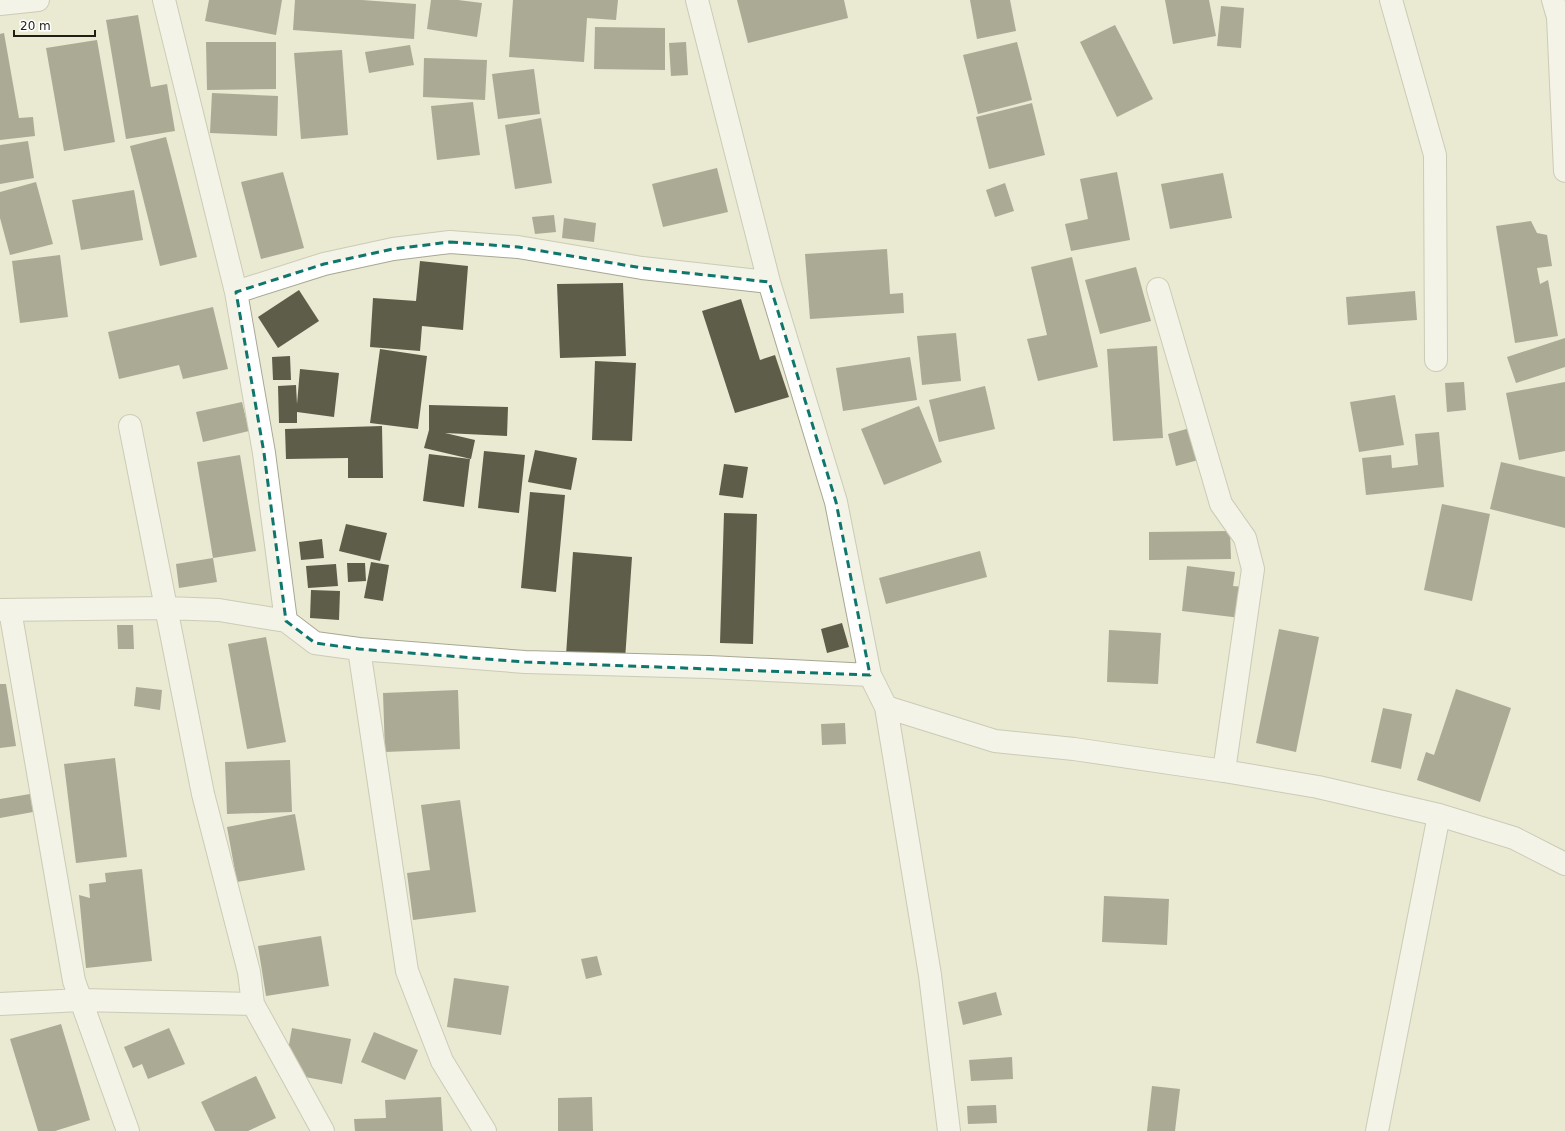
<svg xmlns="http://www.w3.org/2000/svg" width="1565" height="1131" viewBox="0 0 1565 1131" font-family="'DejaVu Sans',sans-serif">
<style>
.building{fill:#5d5d49}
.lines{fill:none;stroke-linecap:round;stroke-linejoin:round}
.minor-casing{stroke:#a8a792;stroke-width:24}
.minor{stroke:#fff;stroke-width:22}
.marked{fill:none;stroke:#0f766e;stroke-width:3;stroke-dasharray:8 5;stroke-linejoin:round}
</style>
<rect width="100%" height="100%" fill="#eaead3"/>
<path class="building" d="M209,0H282L276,35L205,21Z
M295,0H362L416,4L414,39L293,30Z
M431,0H458L482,3L477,37L427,29Z
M513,0H618L616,20L587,18L584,62L509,57Z
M737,0H844L848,18L748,43Z
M970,0H1010L1016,31L977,39Z
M1165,0H1209L1216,36L1173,44Z
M1221,6L1244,8L1241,48L1217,46Z
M138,15L151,87L167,84L175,131L126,139L106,20Z
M1115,25L1153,99L1117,117L1080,42Z
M595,27L665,28V70L594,69Z
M4,33L19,118L33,117L35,136L0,140V34Z
M97,40L115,142L64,151L46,48Z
M206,42H276V89L207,90Z
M686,42L688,75L671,76L669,43Z
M1017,42L1032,100L978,114L963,55Z
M410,45L414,65L369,73L365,52Z
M342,50L348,135L301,139L294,53Z
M424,58L487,60L485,100L423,97Z
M534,69L540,114L498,119L492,74Z
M212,93L278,96L277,136L210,133Z
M473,102L480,155L437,160L431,106Z
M1032,103L1045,155L989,169L976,117Z
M541,118L552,183L515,189L505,125Z
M166,137L197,257L160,266L130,146Z
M28,141L34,178L0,184V145Z
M717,168L728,212L663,227L652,184Z
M283,172L304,248L261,259L241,182Z
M1117,172L1130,240L1071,251L1065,224L1088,219L1080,179Z
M1223,173L1232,218L1170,229L1161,184Z
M36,182L53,244L10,255L0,218V192Z
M1005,183L1014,211L995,217L986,190Z
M134,190L143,240L81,250L72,200Z
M554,215L556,232L535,234L532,217Z
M564,218L596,223L594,242L562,238Z
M1531,221L1537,233L1547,235L1552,266L1537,268L1540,284L1548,280L1558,336L1515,343L1496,226Z
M887,249L890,294L903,293L904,313L810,319L805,254Z
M60,255L68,317L20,323L12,261Z
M1072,257L1098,367L1038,381L1027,339L1047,335L1031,267Z
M420,261L468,266L463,330L422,326L420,351L370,347L373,298L416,301Z
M1136,267L1151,321L1100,334L1085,280Z
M623,283L626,356L560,358L557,284Z
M299,290L319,321L278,348L258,317Z
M1415,291L1417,320L1348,325L1346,297Z
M741,299L760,360L775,355L789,397L735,413L702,311Z
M213,307L228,369L183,379L179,365L119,379L108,332Z
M956,333L961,381L922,385L917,336Z
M1565,338V367L1516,383L1507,357Z
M1157,346L1163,438L1113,441L1107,349Z
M380,349L427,356L418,429L370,423Z
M290,356L291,380H273L272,357Z
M910,357L917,400L843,411L836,368Z
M595,361L636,363L632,441L592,440Z
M300,369L339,373L334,417L297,412V423H279L278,386L296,385L297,404Z
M1464,382L1466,410L1447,412L1445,383Z
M1565,382V451L1519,460L1506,393Z
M985,386L995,429L939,442L929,400Z
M1395,395L1404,445L1359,452L1350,402Z
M242,402L249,431L203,442L196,412Z
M429,405L508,407L507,436L445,433L475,440L471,459L424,448L429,430Z
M919,406L942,462L884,485L861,429Z
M382,426L383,478H348V458L286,459L285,429Z
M1194,427L1202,459L1176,466L1168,434Z
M1439,432L1444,487L1366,495L1362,458L1391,455L1392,468L1418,465L1415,434Z
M535,450L577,458L571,490L528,482Z
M484,451L525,455L519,513L478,508Z
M429,454L470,459L464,507L423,501Z
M240,455L256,551L213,558L197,462Z
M1501,462L1565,477V528L1490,509Z
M724,464L748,467L743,498L719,495Z
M530,492L565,495L556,592L521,588Z
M1442,504L1490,514L1472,601L1424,590Z
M724,513L757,514L753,644L720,643Z
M346,524L387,533L380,561L339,551Z
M1230,531L1231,559L1149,560V532Z
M322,539L324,558L301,560L299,542Z
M980,551L987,577L886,604L879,578Z
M573,552L632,557L625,660L566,655Z
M213,558L217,582L179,588L176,564Z
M371,562L389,565L383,601L364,598Z
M347,563H365L366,581L348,582Z
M336,564L338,586L308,588L306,566Z
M1187,566L1235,572L1233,586L1244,587L1241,618L1182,611Z
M311,590L340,591L339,620L310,618Z
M842,623L849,647L827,653L821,629Z
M117,625H133L134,649H118Z
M1279,629L1319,637L1296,752L1256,743Z
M1109,630L1161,633L1158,684L1107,682Z
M266,637L286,742L247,749L228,644Z
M0,684H6L16,746L0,748Z
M136,687L162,690L160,710L134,706Z
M1456,689L1511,708L1480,802L1417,780L1426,752L1434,755Z
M458,690L460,749L385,752L383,693Z
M1383,708L1412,714L1401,769L1371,762Z
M845,723L846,744L822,745L821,724Z
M115,758L127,857L76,863L64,764Z
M290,760L292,812L227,814L225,762Z
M30,794L33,812L0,818V799Z
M460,800L476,912L413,920L407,873L430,870L421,805Z
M295,814L305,870L237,882L227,827Z
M142,869L152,961L86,968L79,895L90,898L89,884L106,882L105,873Z
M1104,896L1169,899L1167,945L1102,942Z
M321,936L329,986L266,996L258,946Z
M597,956L602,975L586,979L581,959Z
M454,978L509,986L501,1035L447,1027Z
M996,992L1002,1015L963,1025L958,1002Z
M61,1024L90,1120L55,1131H38L10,1039Z
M169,1028L185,1064L148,1079L142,1064L133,1068L124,1047Z
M292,1028L351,1039L342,1084L284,1073Z
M374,1032L418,1050L405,1080L361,1062Z
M1012,1057L1013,1079L971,1081L969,1060Z
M256,1076L276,1118L248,1131H215L201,1102Z
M1152,1086L1180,1089L1175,1131H1147Z
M441,1097L443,1131H355L354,1119L386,1118L385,1100Z
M592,1097L593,1131H558V1098Z
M996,1105L997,1123L968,1124L967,1106Z"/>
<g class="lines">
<defs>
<path id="minor" d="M1391,0L1435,155L1436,360
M1553,0L1558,17L1565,171
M0,4L38,0
M769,282L836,502L870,675L886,707L930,975L949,1131
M1158,289L1221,504L1245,538L1253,569L1224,771
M236,292L324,264L393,249L450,242L518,247L642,268L769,282L697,0
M0,610L167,608L219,610L286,621L264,453L236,292L164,0
M10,610L74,981L128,1131
M286,621L315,643L359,649L525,662L709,667L870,675
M359,649L407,971L442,1061L485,1131
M886,707L995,741L1074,749L1224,771L1318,787L1439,815L1514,838L1565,864
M0,1004L81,1000L253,1004L249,972L203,794L130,426
M253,1004L323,1131
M1377,1131L1439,815"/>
</defs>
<use href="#minor" class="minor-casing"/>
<use href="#minor" class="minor"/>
</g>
<path d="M0 0H1565V1131H0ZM450,242L518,247L642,268L769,282L836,502L870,675L525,662L359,649L315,643L286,621L264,453L236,292L324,264L393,249Z" fill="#eaead3" fill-opacity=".55" fill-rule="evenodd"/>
<path class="marked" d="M450,242L518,247L642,268L769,282L836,502L870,675L525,662L359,649L315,643L286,621L264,453L236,292L324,264L393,249Z"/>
<path d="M14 30v6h81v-6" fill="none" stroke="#1f1f17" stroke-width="2"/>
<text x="20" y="30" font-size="12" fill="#1f1f17" stroke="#ffffff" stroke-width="3" paint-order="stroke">20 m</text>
</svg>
